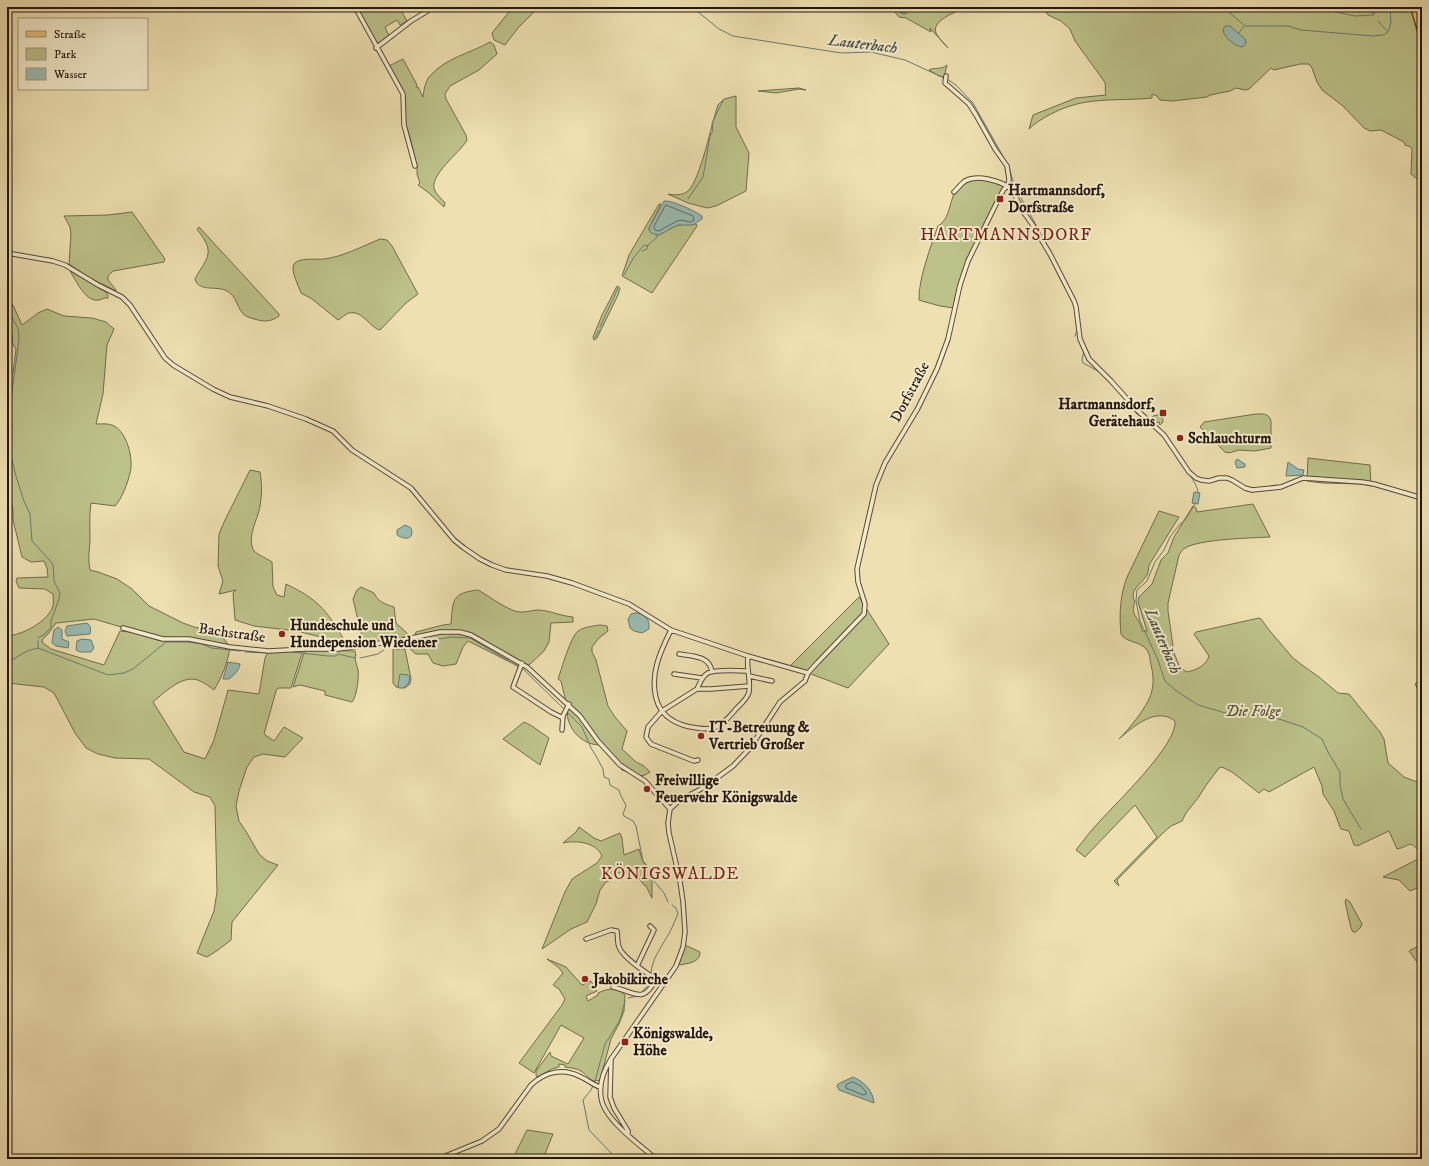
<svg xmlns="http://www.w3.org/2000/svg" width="1429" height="1166" viewBox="0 0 1429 1166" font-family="'IM FELL DW Pica',serif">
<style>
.green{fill:#bcc189;stroke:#706c4b;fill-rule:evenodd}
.water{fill:#9abcb2;stroke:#6a7a70}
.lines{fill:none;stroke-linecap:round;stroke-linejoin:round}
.shore{stroke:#5e6960;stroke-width:1}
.stream{stroke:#6a7a70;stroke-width:1}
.minor-casing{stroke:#564836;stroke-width:5.5}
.major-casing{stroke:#23160d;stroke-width:6}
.minor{stroke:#f4ebcc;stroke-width:3.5}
.major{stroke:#e7c078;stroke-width:4.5}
.poi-dot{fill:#8f2418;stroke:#f4ebcc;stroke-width:1.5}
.labels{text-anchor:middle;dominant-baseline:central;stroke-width:4;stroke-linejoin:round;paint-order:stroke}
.poi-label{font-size:15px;font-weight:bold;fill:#23160d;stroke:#f4ebcc;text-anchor:start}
.street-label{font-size:15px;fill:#23160d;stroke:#f4ebcc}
.park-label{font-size:15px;font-style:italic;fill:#595238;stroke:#f4ebcc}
.water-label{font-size:16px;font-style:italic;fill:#4d5047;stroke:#f4ebcc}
.quarter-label{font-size:17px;letter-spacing:1px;fill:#7a1f14;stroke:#f4ebcc}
</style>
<rect width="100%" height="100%" fill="#eee0b1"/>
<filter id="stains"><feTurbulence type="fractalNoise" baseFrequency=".005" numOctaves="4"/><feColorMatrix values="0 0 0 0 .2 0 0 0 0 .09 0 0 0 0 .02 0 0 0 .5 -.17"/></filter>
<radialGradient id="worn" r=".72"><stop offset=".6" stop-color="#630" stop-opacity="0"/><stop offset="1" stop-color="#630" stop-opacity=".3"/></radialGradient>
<path class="green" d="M357,7H399L407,21L400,25L397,20L385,27L389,36L377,44Z
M513,7H539L518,28L505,45L494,40L492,33Z
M894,7H898L897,11L904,14L907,13L909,7H966C957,12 931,20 936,33C939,39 944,43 948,48L930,28L931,32L906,18L899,17L894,11Z
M1043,7H1410L1422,49V183L1411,174L1412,149L1411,147L1405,145L1404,142L1381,130L1370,131L1364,128L1343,106L1322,90L1317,82L1312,68L1309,64H1300L1274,70L1271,68L1249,89L1245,90L1236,88L1230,91L1210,95L1207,97L1172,101L1160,100L1157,96L1152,94V98C1113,102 1086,95 1049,115C1042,119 1035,123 1029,129L1033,115L1076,98L1106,95C1104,90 1107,86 1104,81L1075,41L1070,29L1061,21L1048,15Z
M490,42L494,45L497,54L479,70L450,86L445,94L446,99L466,135L467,140C461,152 427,176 435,191C437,195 442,199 445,203L444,207L429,193L418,185L420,183L417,174V165L416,163L410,137L405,122L404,94L401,86L389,66L403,59L417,85L416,87H418L423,97C424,90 425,81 430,76C445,58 471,53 490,42Z
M947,65L944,77L939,76L929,70C934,67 942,70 947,65Z
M799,88L806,90L799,89L776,93L758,91Z
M736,96V127L749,153L746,191L716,206L707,208L688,203L668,194C673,195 682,196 688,191C701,178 711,125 718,105L724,99Z
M980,179L994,181L1005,187L971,252L954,308L940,306L922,301L919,300C918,281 931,245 938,226C954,217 947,190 965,182C969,180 975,180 980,179Z
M659,204H661L649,228V230L659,235C665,232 672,226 680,225C685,223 690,226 696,224L697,226L652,293L622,276L629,255Z
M132,212L165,259L164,262L113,271L108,276V280L116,290V291L90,278L69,264L71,234L70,227L64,216L108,215Z
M199,227L279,314V316C272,321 266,322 258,320C254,319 250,318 246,316C236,310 238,295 225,290C216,286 198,292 195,279C199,270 210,259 208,249C207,242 201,235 197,229Z
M380,239L387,240L392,246L418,294L406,303L380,330C370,328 363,310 349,313C345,314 342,318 338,320L312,299L301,293C299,287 290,270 294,264C299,257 316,260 324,259C342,257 363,246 380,239Z
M70,271L106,292L108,295V298H104C88,308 77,282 70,271Z
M617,286L620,288L618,295L597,338L594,340L593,337L602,315Z
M7,302L13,305L22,325L38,313L47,309L64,316L92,318L106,322L114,329L107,345L103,394L96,424C102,424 108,423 114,426C127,432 134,460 130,473C128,482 122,499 115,506L91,503C89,516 90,528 90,541C89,553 88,559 90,570L98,572L117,579L132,589L149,606L183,623L194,627L208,630L224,639L230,647C228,662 222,677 214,690C210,687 205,683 200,681C184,673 165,692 153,702L184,752L205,759L214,740L228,690L259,694L265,658L268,652L303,650L291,688H278L276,691L264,734L274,741L284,727L303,738L285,757L263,754L254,757L247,767L239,791L236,806L239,821L247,833L259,854L267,861L278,865L232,922L231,940L218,950L207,957L197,953L214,911L217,892L215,806L210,797L194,792L149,759L115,758L98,754L86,748L75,733L54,693L44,687L7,683V636C22,635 48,622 53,606C54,603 53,597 53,594L45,589L19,588L16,581L17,578L48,577L47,568L44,561L31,562L22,557L13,520V510L7,479V372L13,373L16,349L13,345L12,335L7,332ZM94,619L162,639L161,641L131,632L120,631L104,665L51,649L43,643L42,640L48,634L56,623Z
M1256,414C1263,414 1269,413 1271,421V448L1255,451L1239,450L1229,453L1228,452L1226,453L1200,427L1204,422Z
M1158,415C1161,416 1163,418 1163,422L1160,425L1159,422L1154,423L1151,420L1153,416Z
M1308,458L1370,465L1371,486L1362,484L1322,483L1307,481Z
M250,470L260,472C262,484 262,494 260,506C258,519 246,538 254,551C256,554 268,559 272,562L273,587L277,595L284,597L286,584C317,599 326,609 343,638L336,645L326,642L321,637L297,631L254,626L235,620L233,593L236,590L219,594L223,581L218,566L219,534L225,520Z
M1253,504L1270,537C1251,538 1200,539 1185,548C1182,550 1181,552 1179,555L1168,603V611L1174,653L1179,665L1186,672C1195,671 1207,665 1209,656L1194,634L1196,632L1259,618L1261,619L1269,630L1293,658L1302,665L1319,677L1338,693L1349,694L1380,732L1384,739L1388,763L1404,777L1414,781L1422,782V886L1410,891L1399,880L1383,877L1420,858L1419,851C1409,839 1409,847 1397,849L1389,831L1357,846L1356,845H1354L1349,831L1341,829L1340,827L1334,811L1323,794L1322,786L1314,767L1269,792L1264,789L1259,793L1232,772L1222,767L1219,768L1207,784L1198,798L1186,813L1182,821L1171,826L1163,833L1118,879L1117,881L1119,886L1114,881L1157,837L1135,805L1085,857L1076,850C1084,840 1091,830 1100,821C1116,803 1178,744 1175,721C1156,706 1133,727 1119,739C1129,729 1150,704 1152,690C1154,682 1153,673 1151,665C1150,660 1150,654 1147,650C1141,641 1126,643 1121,634C1119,615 1120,593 1128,575L1159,511L1179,517L1149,565C1148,569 1149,572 1147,575C1142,584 1128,590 1135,602C1129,616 1141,618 1142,631H1147L1138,602L1139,597L1152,584L1161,560L1168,553L1174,537L1193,506L1196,508L1197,512Z
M361,587L374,593C378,602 385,604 394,607L396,623L409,635L406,639L364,645L353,599L357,590Z
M478,590C489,596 500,605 512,610C521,614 528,611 537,610C549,610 560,616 573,617V622L551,623L549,642L544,651L529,665L518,666L468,641L463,647L456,664L443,666L433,663L428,654H416L410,649L416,632L443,625L451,624C453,601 451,593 478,590Z
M859,597L889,644L848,688L790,666Z
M600,625L607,626L608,631L599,638L592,647V652L596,660L608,706L615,717L627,731L622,749L636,762L644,766L650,772L645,775L639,776L622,770L614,758L600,745C585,745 572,734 568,719C567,716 568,712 567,709C566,700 563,690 561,681L558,679C562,668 570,638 578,631C584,627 593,626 600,625Z
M393,649H405L411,679L410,684L405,688L396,687L393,683Z
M305,650L355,651L356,656H355C355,661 357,665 358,670C359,677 357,696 352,702L325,695V691L300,685L293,687Z
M1422,678V697L1415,684Z
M524,722L532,726L549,738L540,765L503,739Z
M579,827L594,838L601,841L620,833L622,838L624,855L639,849L643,862L652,871V898L646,886L644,885L637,876L628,872L618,873L611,880L606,882L600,890L596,904L587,922L571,929L542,949L565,892L572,879L597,863L602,856C596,842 576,840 563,843L576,832Z
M1346,899L1350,902L1362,924L1361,927L1356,932H1353C1350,928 1347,909 1345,902Z
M1422,944V969L1409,951Z
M685,945L700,952C700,963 688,963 680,965L679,964Z
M547,959L566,967L582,985L591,981L597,991L586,996L588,1001L598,995V993C609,988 616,987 625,995L624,1011L619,1024L611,1039L600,1080C591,1084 587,1075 581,1071C576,1068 570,1068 565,1067V1065L559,1064V1067L552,1069L537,1077L536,1075V1071L550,1052L551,1056L568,1064L584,1038L561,1025L534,1073L519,1063L562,1005L565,999L559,989L553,985L563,973L558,967Z
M527,1130L553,1134L543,1159H516L514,1156Z"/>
<path class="water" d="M898,7H909L907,13L904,14L897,11Z
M1225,26H1230L1245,39L1246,43L1243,47C1236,47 1224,38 1223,30Z
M664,201C672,200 695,211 702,216V219L693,225H678L659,235L651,233L649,230L650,226Z
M1237,459L1245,464V467L1237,468L1235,462Z
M1288,462L1298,469L1304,470L1303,475L1286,476Z
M1194,492L1200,493L1198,504L1192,503Z
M405,525L411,528C415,540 405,540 397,535V530Z
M635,613C645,613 650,619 649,629L642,633L634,631L630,628L628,619L631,614Z
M87,623C91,626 91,629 90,634L67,636L65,631L67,626Z
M58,627L62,630V639L69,642L68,648L56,646L52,643L54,630Z
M82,639L91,640L94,648L91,652H80L76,650L77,641Z
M228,662L240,664C239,671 234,675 229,679H223Z
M400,674L408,675L410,677L408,684L403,688H399L398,686Z
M853,1077C865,1082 873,1091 874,1103L839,1090L837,1086L838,1084Z"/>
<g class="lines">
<path class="shore" d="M666,205L693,216L694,220L690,222L682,220L677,221L659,231L655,230L654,227Z
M853,1082L861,1086L866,1092V1094L863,1095L846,1088V1085Z"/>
<path class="stream" d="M692,7L719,29L733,36L841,53L871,52L905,60L944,78
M1223,7L1245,26H1288L1301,30L1373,36L1383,35L1388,32L1391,23L1390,7
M1312,7L1355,16L1374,15
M1367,7L1373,14
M1374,14L1377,7
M1378,21L1387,31
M1238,34L1244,26
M947,79L956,85L973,103L1009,167L1014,185L1054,258
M688,199L703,177L710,136L713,131L712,123L723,101
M642,251L647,249L648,245
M1056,270L1059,277L1068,292
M624,275L634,257L644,245L647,246L657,237L656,235
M1072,300L1075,311
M7,309L18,328L19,340L9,414L12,425L9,435L10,452L16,476L24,501L30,514L32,541L53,564L54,581L60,593L59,599L51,621V627L45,634L38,638
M600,327L618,288
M1075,336L1077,330
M595,338L599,330
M1084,350L1082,360L1083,363L1098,371L1115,388L1136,413L1150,424
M1177,458C1184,468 1197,482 1198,492
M1195,504L1185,520L1179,525L1170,537L1164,550L1155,562L1147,581L1137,590L1136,601L1140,621L1158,660L1165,681L1175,690L1198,705L1229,714L1244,716L1252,714L1261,715L1279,719L1303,727L1322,739L1328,752L1340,772V785L1343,799L1361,829
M38,641V648
M245,652L267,653L281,652
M292,652L328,656H336L338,654L355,658
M360,658L378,654L388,647L452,637L470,638L524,670L565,710
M7,663L27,651L38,648L108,675L124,673L133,669L166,642H188L202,644L211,648L240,651
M567,712L582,727L591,748L596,756L603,769L604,777L609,779L610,785L619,790C620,796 624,800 626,806L623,814L624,816L633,821L636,826L643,861L652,871L653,880L664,893L668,902
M651,973C652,960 659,951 665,940C671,932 674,922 678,914L676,908L672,905
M641,993L649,984L650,978
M628,998L638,996
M617,1159L589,1130L583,1100L591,1090L595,1081L605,1044L620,1020L625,1001"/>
<defs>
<path id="minor" d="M355,7L403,94L404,125L415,166
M376,48L411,21L434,7
M954,192C957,189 961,184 965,181C978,174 999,181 1011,188L1024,213L1032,224L1050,254L1074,301L1076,307L1080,339L1089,359L1111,381L1138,411L1164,435L1189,472L1196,478L1201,480L1209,481L1219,478H1227L1232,480L1245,488L1252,490L1281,487L1303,478L1362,482L1374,484L1422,498
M7,253L53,261L65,265L98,285L122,297L130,305L165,358L173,365L213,389L230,397L268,406L306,419L333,431L352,450L411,488L454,540L464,548L480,559L492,565L506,570L547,576L572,583L629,604L671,630L748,656L808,673
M123,628L163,639H189L230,647L269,651L305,649H338L402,640L440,632H460L471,635L527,667L580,716L598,741L620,765L645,781L670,809
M671,630C660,652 650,674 656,698C661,718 679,726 697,728C703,729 710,730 716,727C724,724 730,716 736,709C740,705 748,698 749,692C751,680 746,668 748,656
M679,654C693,656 710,656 712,672
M522,663L513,687L551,712L563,718
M674,674L702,678
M749,676L772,681
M697,689C700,683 702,676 708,673C716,669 738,671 747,671
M562,730L563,716L569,704
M698,760L694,761L651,744L646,737L648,727L662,711L697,689H711L749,686
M586,939L611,930L617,931C618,936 617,942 619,947C623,959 652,976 663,984
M637,966L654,930L650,926
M613,987C635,992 643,1005 656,979
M611,1060L610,1097L614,1108L628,1131V1135
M438,1159L482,1141L499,1129L531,1085C545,1072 563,1067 581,1077C588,1080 593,1085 600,1087
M656,1159C640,1145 603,1119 601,1097C599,1084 604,1070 611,1059L676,966L683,947L685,932L683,902L680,881L669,833L668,823L670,809L680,800L703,788L733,766L750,748L780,702L805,681L808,673L818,662L864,614L865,604L858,582L857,569L876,485L885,463L918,408L937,369L948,339L960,285L968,261L999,198L1004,189L1008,186L1009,179L1007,166L995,149L976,115L969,104L945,83L946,76"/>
<path id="major" d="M1413,7L1422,36"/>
</defs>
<use href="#minor" class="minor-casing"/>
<use href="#major" class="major-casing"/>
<use href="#minor" class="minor"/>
<use href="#major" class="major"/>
</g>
<g class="poi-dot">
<rect x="996" y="195" width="8" height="8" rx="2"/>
<rect x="1159" y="409" width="8" height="8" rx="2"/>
<circle cx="1180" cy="438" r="4"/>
<circle cx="282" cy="634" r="4"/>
<circle cx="701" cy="736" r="4"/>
<circle cx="647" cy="789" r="4"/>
<circle cx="585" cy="979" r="4"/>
<rect x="621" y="1038" width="8" height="8" rx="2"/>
</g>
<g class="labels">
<g class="poi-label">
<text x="1008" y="190">Hartmannsdorf,<tspan x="1008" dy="17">Dorfstraße</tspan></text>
<text x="1155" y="404" text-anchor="end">Hartmannsdorf,<tspan x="1155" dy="17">Gerätehaus</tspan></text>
<text x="1188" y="438">Schlauchturm</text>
<text x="290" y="625">Hundeschule und<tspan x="290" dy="17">Hundepension Wiedener</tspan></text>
<text x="709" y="727">IT-Betreuung &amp;<tspan x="709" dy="17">Vertrieb Großer</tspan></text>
<text x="655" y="780">Freiwillige<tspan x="655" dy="17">Feuerwehr Königswalde</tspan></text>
<text x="593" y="979">Jakobikirche</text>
<text x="633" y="1033">Königswalde,<tspan x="633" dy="17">Höhe</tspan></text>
</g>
<g class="street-label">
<text transform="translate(910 392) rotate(-62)">Dorfstraße</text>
<text transform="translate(232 633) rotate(8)">Bachstraße</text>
</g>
<g class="park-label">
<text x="1253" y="711">Die Folge</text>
</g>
<g class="water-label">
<text transform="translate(863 44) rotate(7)">Lauterbach</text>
<text transform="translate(1163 641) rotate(67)">Lauterbach</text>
</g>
<g class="quarter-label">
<text x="1006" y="235">HARTMANNSDORF</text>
<text x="670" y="874">KÖNIGSWALDE</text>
</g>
</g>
<rect width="1429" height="1166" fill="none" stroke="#eee0b1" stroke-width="24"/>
<rect x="8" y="8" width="1413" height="1150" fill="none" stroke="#23160d" stroke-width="2"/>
<rect x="12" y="12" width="1405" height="1142" fill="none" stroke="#23160d"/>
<rect x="18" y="18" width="130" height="72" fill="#f4ebcc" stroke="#a09680"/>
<rect x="26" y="31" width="20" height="6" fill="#e7c078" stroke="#a09680"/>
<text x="54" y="38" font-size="12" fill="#23160d">Straße</text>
<rect x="26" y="48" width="20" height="12" fill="#bcc189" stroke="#a09680"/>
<text x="54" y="58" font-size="12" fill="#23160d">Park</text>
<rect x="26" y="68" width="20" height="12" fill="#9abcb2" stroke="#a09680"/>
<text x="54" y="78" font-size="12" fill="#23160d">Wasser</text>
<rect width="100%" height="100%" filter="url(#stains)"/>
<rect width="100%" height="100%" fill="url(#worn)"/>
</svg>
